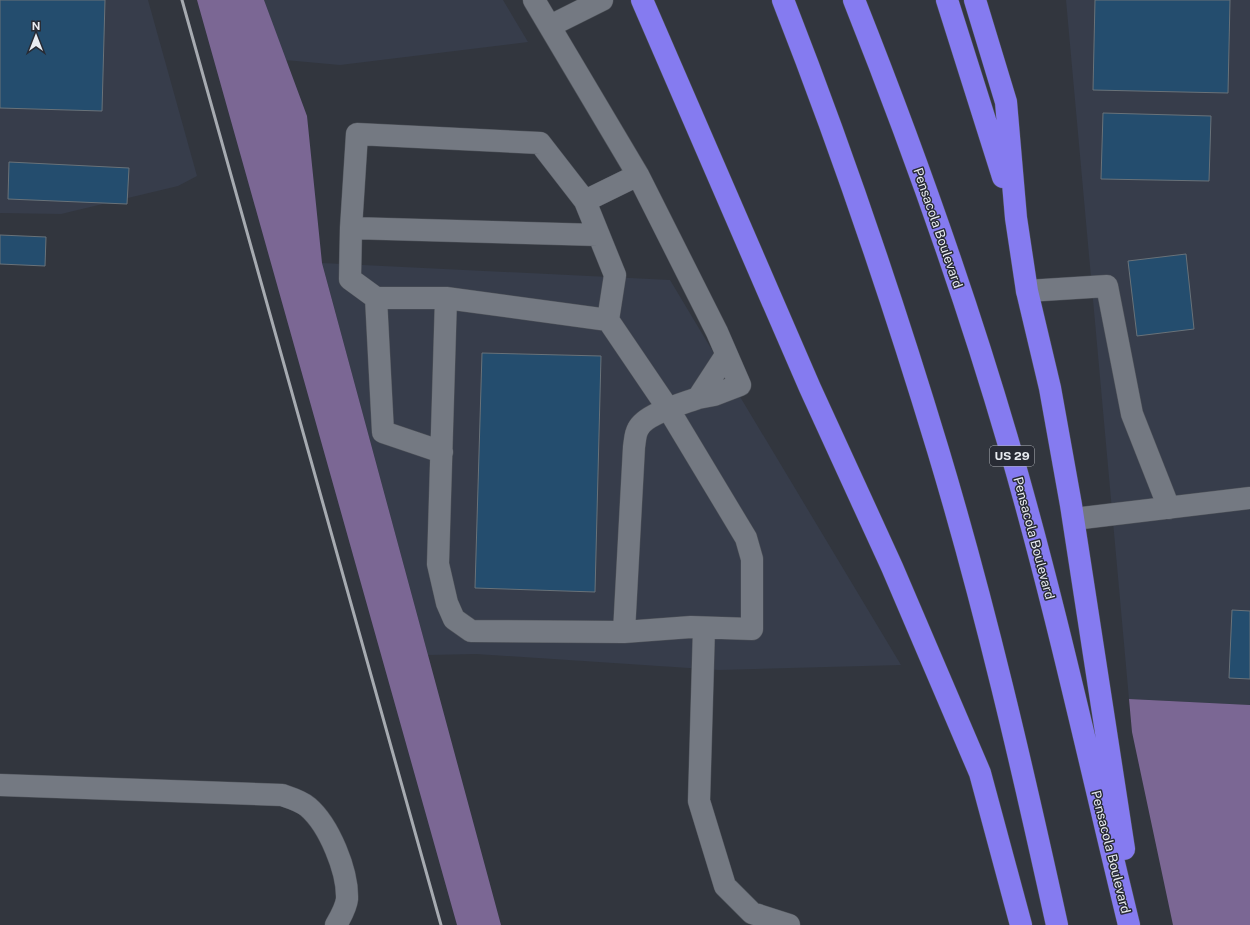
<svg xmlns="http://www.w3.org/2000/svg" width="1250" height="925" viewBox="0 0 1250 925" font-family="'Public Sans',sans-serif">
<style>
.built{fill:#373d4b}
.forest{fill:#7b6794}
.building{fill:#244d6e;stroke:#697279}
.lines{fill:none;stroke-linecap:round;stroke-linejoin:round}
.minor-casing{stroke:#4f535a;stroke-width:23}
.highway-casing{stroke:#4f535a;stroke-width:23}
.minor{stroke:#747982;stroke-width:22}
.highway{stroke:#857bf0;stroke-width:22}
.rail{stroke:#a7abb1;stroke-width:3}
.labels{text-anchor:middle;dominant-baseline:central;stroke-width:3;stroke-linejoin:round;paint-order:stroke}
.shield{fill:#282b34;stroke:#afb2b8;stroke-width:1}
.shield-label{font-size:12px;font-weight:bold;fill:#e9ecf1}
.street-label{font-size:13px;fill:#e9ecf1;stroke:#282b34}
</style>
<rect width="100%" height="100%" fill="#32363e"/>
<path class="built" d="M0,0H148L197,176L178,186L61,214L0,213Z
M264,0H503L528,42L340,65L285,60Z
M1066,0H1250V705L1129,699Z
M322,263L670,280L901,665L719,670L476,654L428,655Z"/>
<path class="forest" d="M197,0H264L307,116L322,263L501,925H457Z
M1129,699L1250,705V925H1173L1132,732Z"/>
<path class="building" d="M0,0H105L102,111L0,108Z
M1095,0H1230L1228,93L1093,90Z
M1103,113L1211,116L1209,181L1101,179Z
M9,162L129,168L127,204L8,199Z
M0,235L46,237L45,266L0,264Z
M1186,254L1194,329L1137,336L1128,261Z
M482,353L601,356L595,592L475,588Z
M1232,610L1250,611V679L1229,678Z"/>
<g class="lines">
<defs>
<path id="minor" d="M534,0L638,175L717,332L740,385L714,395L698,398L726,355
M550,26L602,0
M585,201L540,143L357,134L351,228L598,235
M351,228L350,279L376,298
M1027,291L1107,286L1132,414L1169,508
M608,320L615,275L585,201L638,175
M442,452L383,432L376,298H446
M1074,519L1250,498
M704,628L699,801L725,886L752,913L789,925
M624,632L471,631L454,619L447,603L438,564L446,298L608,320L669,410L746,538L752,559V629L691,627L624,632L634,447C635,441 635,434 638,429C645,414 682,404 698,398
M0,785L282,795C291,798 301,801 308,807C329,825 348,871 347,899C346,908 340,918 336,925"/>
<path id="highway" d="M642,0L810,388L892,567L980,773L1021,925
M783,0C841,148 892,298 938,450C985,606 1022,766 1057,925
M854,0C912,146 965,294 1009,445C1055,603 1090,765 1129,925
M947,0L1003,177
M975,0L1006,102L1016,218L1027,291L1050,388L1071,505L1124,849"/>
</defs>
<use href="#minor" class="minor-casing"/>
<use href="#highway" class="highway-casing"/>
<use href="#minor" class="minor"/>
<use href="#highway" class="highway"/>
<path class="rail" d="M182,0L441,925"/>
</g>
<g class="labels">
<rect class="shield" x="990" y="446" width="44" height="20" rx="3"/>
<g class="shield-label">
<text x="1012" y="456">US 29</text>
</g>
<g class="street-label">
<text transform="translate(938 228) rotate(71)">Pensacola Boulevard</text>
<text transform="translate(1034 538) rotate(75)">Pensacola Boulevard</text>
<text transform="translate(1111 852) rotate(76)">Pensacola Boulevard</text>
</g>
</g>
<g transform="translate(36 36)" stroke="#282b34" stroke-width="3" paint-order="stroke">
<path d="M0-3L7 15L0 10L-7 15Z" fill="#e9ecf1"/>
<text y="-6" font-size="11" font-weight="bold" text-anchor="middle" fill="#e9ecf1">N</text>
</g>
</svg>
